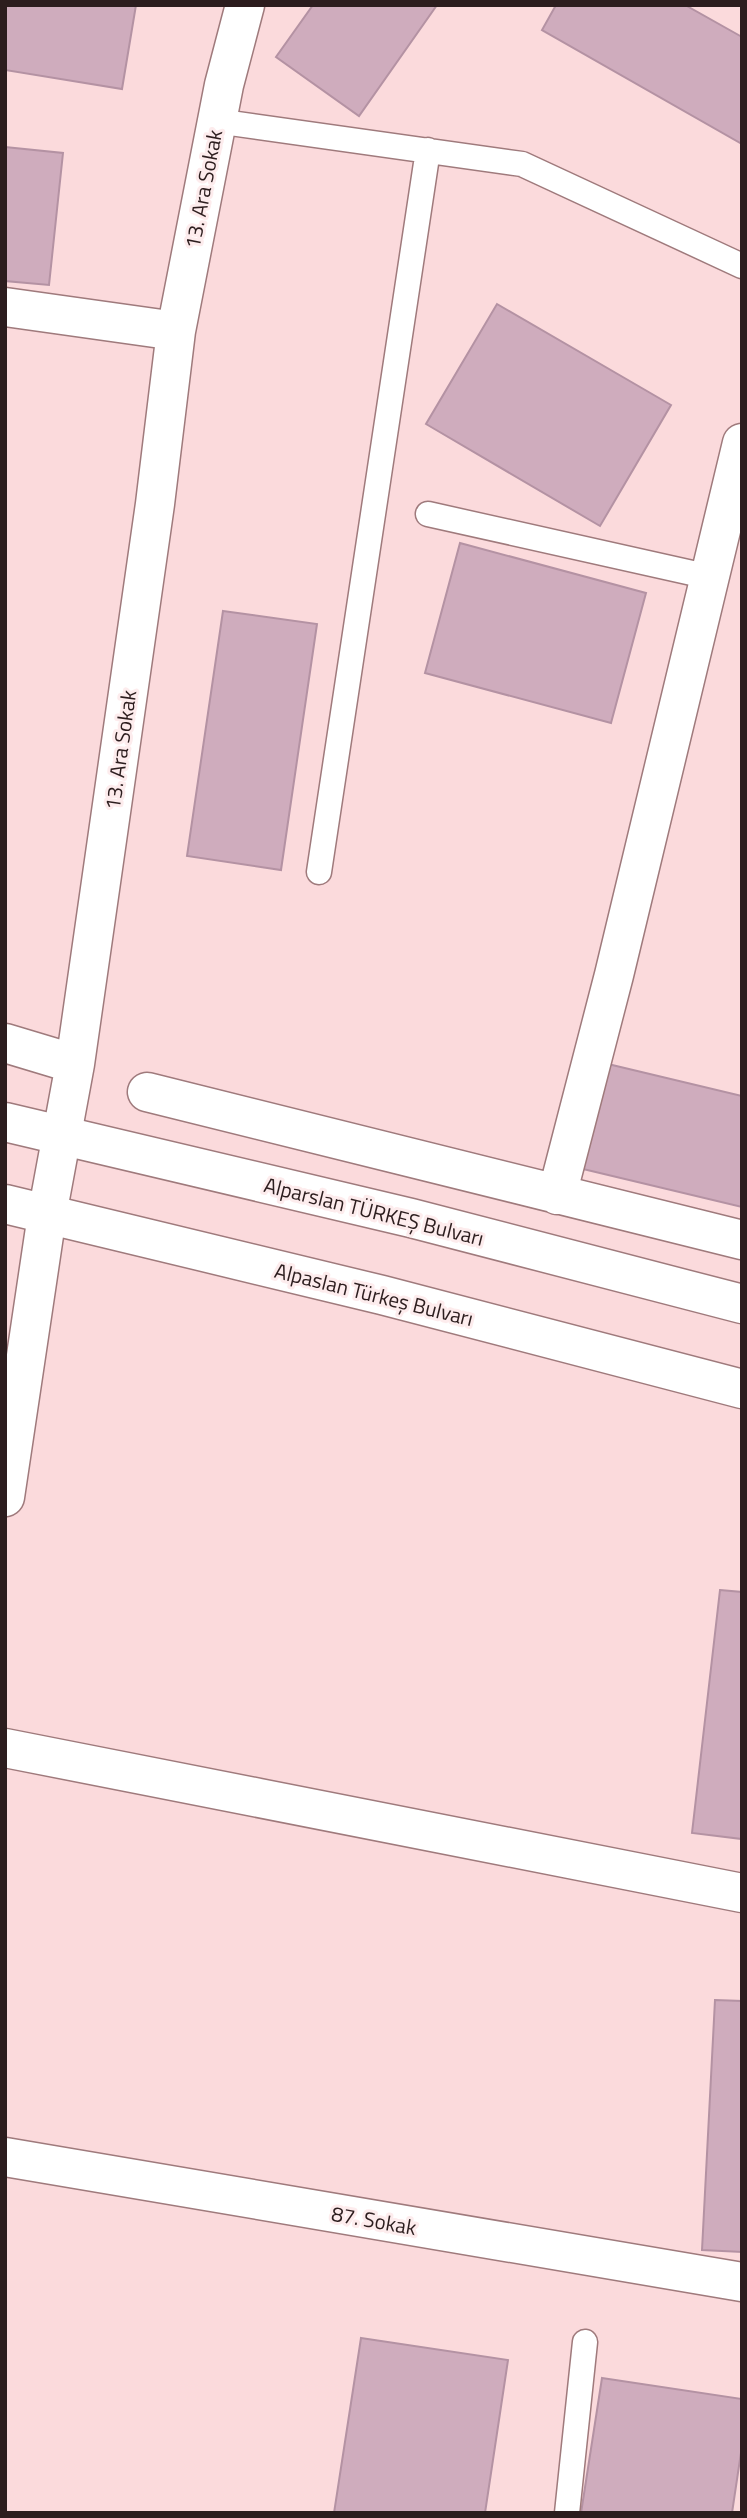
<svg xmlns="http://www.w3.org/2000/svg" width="747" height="2518" viewBox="0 0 747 2518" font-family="'Titillium Web',sans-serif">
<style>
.building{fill:#cfacbd;stroke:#b492a3;stroke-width:2}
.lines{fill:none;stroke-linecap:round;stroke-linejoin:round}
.lane-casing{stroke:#9f7a7c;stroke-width:27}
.street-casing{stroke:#9f7a7c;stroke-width:41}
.secondary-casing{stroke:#9f7a7c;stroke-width:41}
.lane{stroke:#fff;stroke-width:24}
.street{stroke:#fff;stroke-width:38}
.secondary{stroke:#fff;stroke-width:38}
.labels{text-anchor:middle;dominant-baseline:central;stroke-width:6;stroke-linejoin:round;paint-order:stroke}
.street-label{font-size:21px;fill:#2c1d1e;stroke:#fdeced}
</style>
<rect width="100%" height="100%" fill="#fbdadc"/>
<path class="building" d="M5,5H136L122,89L5,70Z
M313,5H437L359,116L276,57Z
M556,5H685L742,37V144L542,30Z
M5,147L63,153L49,285L5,281Z
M497,304L671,405L600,526L426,424Z
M460,543L646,593L611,723L425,673Z
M223,611L317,624L281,870L187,856Z
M608,1064L742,1096V1207L583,1169Z
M720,1590L742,1592V1839L692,1833Z
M715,2000L742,2001V2252L702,2250Z
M361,2338L508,2360L485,2513H334Z
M602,2378L742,2399V2446L732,2513H581Z"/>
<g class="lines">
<defs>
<path id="lane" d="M216,121L522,164L742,266
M428,514L710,577
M319,872L428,150
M567,2513L585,2342"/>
<path id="street" d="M5,307L176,331
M5,1043L75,1064
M147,1092L742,1240
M557,1195L614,975L742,443
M5,1497L47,1215L75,1064L155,504L176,331L224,85L245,5
M5,1748L742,1893
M5,2157L742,2282"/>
<path id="secondary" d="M5,1122L411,1218L742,1304
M5,1204L382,1295L742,1389"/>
</defs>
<use href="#lane" class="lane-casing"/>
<use href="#street" class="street-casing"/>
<use href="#secondary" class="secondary-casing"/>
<use href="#lane" class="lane"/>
<use href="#street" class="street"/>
<use href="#secondary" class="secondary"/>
</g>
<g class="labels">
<g class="street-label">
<text transform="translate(203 189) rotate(-79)">13. Ara Sokak</text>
<text transform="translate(120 750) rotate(-82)">13. Ara Sokak</text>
<text transform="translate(374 1211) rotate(14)">Alparslan TÜRKEŞ Bulvarı</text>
<text transform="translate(374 1294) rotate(14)">Alpaslan Türkeş Bulvarı</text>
<text transform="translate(374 2220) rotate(10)">87. Sokak</text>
</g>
</g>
<rect width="747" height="2518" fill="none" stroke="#2c1d1e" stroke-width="14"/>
</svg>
